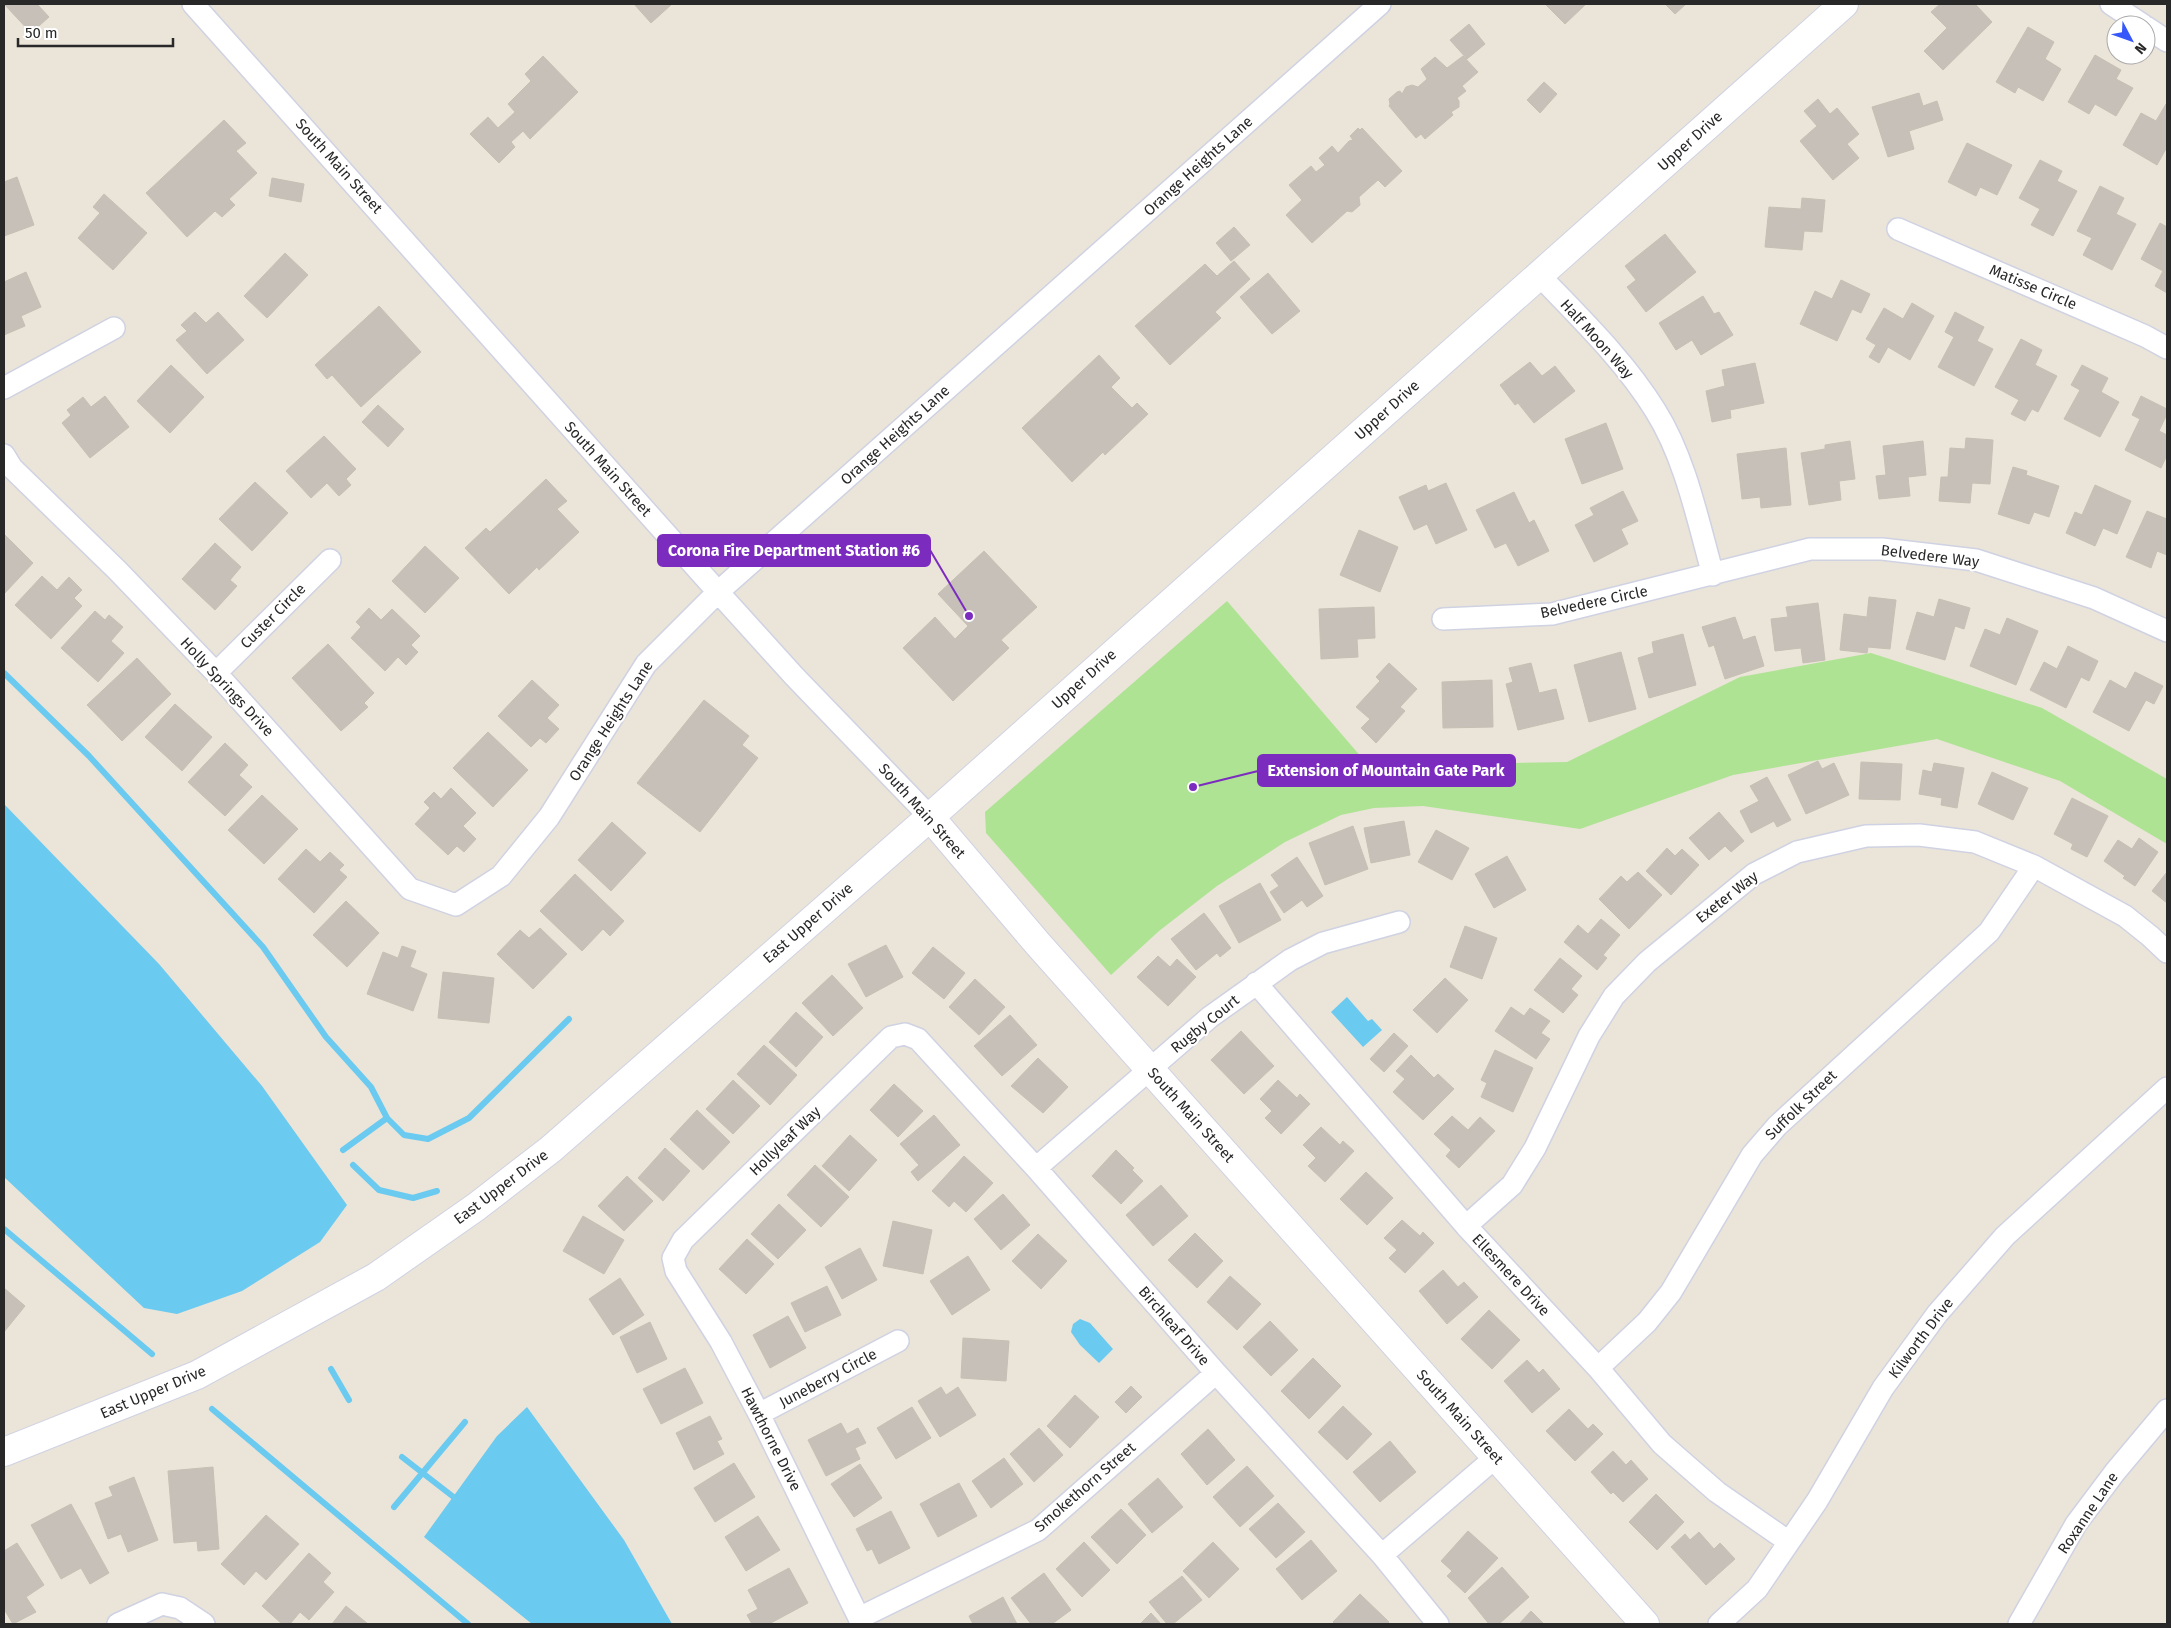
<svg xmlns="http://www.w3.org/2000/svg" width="2171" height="1628" viewBox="0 0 2171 1628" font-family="'Fira Sans',sans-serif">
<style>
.green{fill:#aee394}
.water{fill:#6acaef}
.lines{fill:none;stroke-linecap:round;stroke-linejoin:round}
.stream{stroke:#6acaef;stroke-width:6}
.building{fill:#c6c0b9;stroke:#c6c0b3}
.street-casing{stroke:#cfd2e2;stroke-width:24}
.secondary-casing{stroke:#cfd2e2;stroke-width:30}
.street{stroke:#fff;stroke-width:21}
.secondary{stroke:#fff;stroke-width:28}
.labels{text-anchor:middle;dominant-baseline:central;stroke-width:4.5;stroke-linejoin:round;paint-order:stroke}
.street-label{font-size:15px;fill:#282828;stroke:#fff}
.leader{fill:none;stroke:#7b2cbf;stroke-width:2}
.callout-dot{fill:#7b2cbf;stroke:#fff;stroke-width:2}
.callout{fill:#7b2cbf;stroke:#7b2cbf;stroke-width:2}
.callout-label{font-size:16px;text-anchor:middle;font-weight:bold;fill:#fff}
</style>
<rect width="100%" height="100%" fill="#ebe4d9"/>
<path class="green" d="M1227,601L1369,766L1567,762L1740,677L1871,653L2042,708L2167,779V844L2060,781L1937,739L1733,775L1580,829L1423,806L1374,808L1341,815L1285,842L1217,886L1159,931L1111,975L986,833L985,812Z"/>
<path class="water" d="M4,804L159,964L262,1086L347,1205L320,1242L242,1291L177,1314L144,1308L4,1177Z
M1347,997L1368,1021L1372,1019L1382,1030L1363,1047L1331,1012Z
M1080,1319L1090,1323L1113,1349L1099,1363L1080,1345L1071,1332L1073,1324Z
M527,1407L624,1540L672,1624H532L424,1537L497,1436Z"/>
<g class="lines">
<path class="stream" d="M4,673L89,756L263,947L326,1037L371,1087L387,1118
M343,1150L387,1118L404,1135L428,1139L469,1118L569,1019
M353,1165L379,1190L413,1198L437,1191
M4,1229L152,1354
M331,1369L349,1400
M212,1409L468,1624
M402,1457L460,1502
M394,1507L465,1422"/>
</g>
<path class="building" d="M4,4H37L49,17L31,33Z
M634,4H672L651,23Z
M1545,4H1586L1565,24Z
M1665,4H1686L1675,14Z
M1940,4H1975L1992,22L1943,70L1924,51L1947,28L1931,12Z
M1469,24L1485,44L1467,59L1450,40Z
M2028,27L2054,42L2045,59L2061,69L2043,101L2018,87L2015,93L1996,82Z
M2095,55L2121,70L2116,79L2133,88L2116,116L2095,104L2089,114L2068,102Z
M543,56L578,92L530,139L523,131L511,142L515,147L499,163L470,134L488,117L498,128L515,112L508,104L531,81L525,74Z
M1463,56L1478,72L1462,86L1466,91L1457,98L1459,101V107L1451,112L1453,115L1425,139L1421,134L1416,138L1389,106L1390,104L1389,99L1397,92L1400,91L1402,94L1406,87L1412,85L1418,87L1427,79L1421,69L1435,57L1447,68Z
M1544,82L1557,94L1540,113L1527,100Z
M1919,93L1923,106L1937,101L1943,120L1909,131L1914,149L1888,157L1872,107Z
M1818,99L1830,114L1837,108L1859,134L1847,144L1859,158L1833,180L1800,141L1817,126L1804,111Z
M2166,104L2167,147L2157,165L2123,145L2141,113L2156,121Z
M224,120L246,143L236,151L257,173L229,199L235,205L222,217L215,211L187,237L146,193Z
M1358,128L1360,130L1362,128L1402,171L1385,187L1378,180L1359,197L1360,205L1352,212L1347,211L1312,243L1286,215L1302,200L1289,185L1311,166L1316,172L1325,165L1319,158L1332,146L1338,153L1349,141L1353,140L1350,136Z
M1967,143L2012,165L1997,195L1980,187L1976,196L1948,182Z
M2040,160L2062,171L2057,181L2077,191L2053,236L2031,225L2040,209L2019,198Z
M17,177L34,225L4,236V182Z
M272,178L304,184L301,202L269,196Z
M2100,186L2124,198L2116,214L2136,224L2112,270L2083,255L2092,238L2077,231Z
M104,194L147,233L113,270L78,238L100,213L93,207Z
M1802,198L1825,200L1822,232L1804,231L1802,250L1765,247L1769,207L1801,209Z
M2160,223L2167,227V293L2155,286L2163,271L2141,259Z
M1234,227L1250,245L1231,261L1216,243Z
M1665,234L1696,272L1646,312L1627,287L1636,280L1625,266Z
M285,253L308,275L267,318L244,296Z
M1234,261L1250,279L1215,312L1221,318L1170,365L1135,326L1205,264L1217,276Z
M26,272L41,307L21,316L25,326L4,335V282Z
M1268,273L1300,311L1272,334L1240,297Z
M1841,280L1870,294L1861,313L1852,309L1837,341L1800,324L1815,291L1832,299Z
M1703,296L1714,314L1719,312L1733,335L1701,355L1692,340L1676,350L1659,323Z
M1912,303L1934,316L1910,360L1888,347L1879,363L1869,357L1876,345L1866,339L1884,308L1903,319Z
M379,306L421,352L361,407L332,375L327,379L315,365Z
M195,312L206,323L218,312L244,340L207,374L176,340L187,331L181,325Z
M1955,312L1984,327L1977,341L1993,349L1974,386L1938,367L1954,337L1945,332Z
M2021,339L2042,350L2035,365L2057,376L2038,412L2032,409L2025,421L2011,414L2019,400L1995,387Z
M1099,355L1120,378L1111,387L1132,408L1137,403L1148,414L1105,455L1103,452L1072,482L1022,428Z
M1530,362L1542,376L1555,366L1575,391L1534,423L1518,403L1515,405L1500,385Z
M1755,363L1764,403L1730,410L1731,418L1712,422L1706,391L1725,386L1722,370Z
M171,365L204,397L170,433L137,401Z
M2082,365L2108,378L2101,392L2119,402L2100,437L2064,419L2080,390L2071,385Z
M105,396L129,427L90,458L62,423L71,415L67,410L83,397L91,407Z
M2141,396L2167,409V414L2159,431L2167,435V455L2161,468L2125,450L2140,419L2132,415Z
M378,405L404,429L388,447L362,422Z
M1606,423L1623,469L1582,484L1565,439Z
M324,436L356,469L346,479L351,485L339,496L327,483L311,498L286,471Z
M1966,438L1993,440L1990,484L1972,483L1970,503L1939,501L1941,477H1948L1950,448L1965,449Z
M1850,441L1855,479L1839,481L1841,500L1809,505L1801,453L1825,449V445Z
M1923,441L1926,475L1908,477L1910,496L1879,499L1876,476L1886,475L1883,446Z
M1786,448L1791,505L1761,508L1760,497L1742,499L1737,454Z
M2013,467L2027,471L2026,475L2059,486L2049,517L2034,512L2029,524L1998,514Z
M546,479L567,501L557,509L579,532L539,570L537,567L509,594L465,548L486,528L490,532Z
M255,482L288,513L252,551L219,519Z
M1446,483L1467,530L1436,544L1427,524L1414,530L1399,497L1426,485L1428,491Z
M2095,485L2131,501L2117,534L2103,528L2095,546L2066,533L2075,512L2082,515Z
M1623,491L1638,521L1621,529L1628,544L1594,562L1575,525L1594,515L1590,508Z
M1514,492L1529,523L1534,520L1549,551L1518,566L1506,543L1495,548L1476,510Z
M2147,511L2167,519V555L2157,551L2151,568L2126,557Z
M1359,530L1398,547L1380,592L1340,575Z
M4,534L33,563L4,594Z
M215,543L241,567L230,580L237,586L215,610L182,579Z
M425,546L459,578L425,613L392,581Z
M984,551L1037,607L1001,640L1009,648L953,701L903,648L935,617L955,639L968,626L938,594Z
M42,576L57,590L69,577L82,590L74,598L82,606L51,639L15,605Z
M1869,597L1896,600L1890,649L1868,647L1867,653L1840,650L1844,614L1867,617Z
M1939,599L1970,608L1964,629L1955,626L1945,660L1906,649L1917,612L1934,617Z
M1818,603L1825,660L1803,663L1801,648L1775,651L1771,619L1788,617L1786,607Z
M1374,607L1375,638L1357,639L1358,657L1321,659L1319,609Z
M369,608L381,620L392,609L420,636L411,645L418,652L406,665L398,657L385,671L351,638L361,627L356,622Z
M95,611L105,620L109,615L123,627L111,641L124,653L98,682L61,648Z
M1735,617L1743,640L1755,636L1764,666L1725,679L1714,645L1709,647L1702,627Z
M2007,618L2038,631L2016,685L1970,666L1985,629L2000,635Z
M1683,634L1696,685L1649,698L1638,658L1654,653L1652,642Z
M328,644L374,693L364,703L368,707L341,731L292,678Z
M2068,646L2098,661L2089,681L2081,677L2066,708L2030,690L2044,662L2057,669Z
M1621,652L1636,709L1589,722L1574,665Z
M137,658L171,694L122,741L87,705Z
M1389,663L1417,689L1400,707L1405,711L1376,743L1361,728L1370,719L1356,707L1380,681L1376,677Z
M1531,663L1539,693L1556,689L1564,719L1518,730L1506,684L1513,682L1509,668Z
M2135,672L2163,686L2154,704L2146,700L2129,731L2093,712L2110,680L2126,689Z
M532,680L559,705L547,718L559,729L546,743L540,738L531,747L498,716Z
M1492,680L1493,727L1443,728L1442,682Z
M704,700L749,736L742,745L758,758L700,832L637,783Z
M175,704L212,737L182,771L145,737Z
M488,732L528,770L493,807L453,768Z
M225,743L248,765L239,775L252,787L225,816L188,782Z
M1818,761L1822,769L1834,763L1849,795L1806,814L1788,775Z
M1861,762L1902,764L1900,800L1859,799Z
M1934,763L1964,768L1957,808L1941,805L1942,798L1919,794L1923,770L1932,772Z
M1992,772L2028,788L2013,820L1978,804Z
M1767,777L1791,820L1777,827L1774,821L1751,833L1740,811L1759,801L1750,786Z
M451,788L476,813L463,826L476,839L464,852L457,846L448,855L415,824L430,808L424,802L434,792L441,799Z
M262,795L298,829L264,864L228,830Z
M2072,798L2108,816L2087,857L2071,849L2073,844L2054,834Z
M1719,812L1744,841L1731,852L1725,846L1709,860L1689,838Z
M1404,821L1410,855L1371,863L1364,828Z
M612,822L646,853L611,891L578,860Z
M1353,826L1368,869L1325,885L1309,843Z
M1436,830L1469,848L1452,880L1418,862Z
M2139,838L2158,852L2135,886L2123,878L2125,876L2104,861L2118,840L2132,849Z
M1667,848L1675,856L1682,849L1699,865L1671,895L1646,871Z
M306,849L320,862L330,852L344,865L339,870L347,877L314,913L278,879Z
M1507,856L1526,890L1494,908L1475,874Z
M1297,857L1323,896L1307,907L1302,900L1284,913L1270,892L1279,886L1271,875Z
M1638,872L1662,895L1629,929L1599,899L1621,876L1627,882Z
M2167,872V903L2152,891Z
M575,874L624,921L610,936L603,929L582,951L540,911Z
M1260,883L1281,920L1239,943L1219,906Z
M346,901L379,933L347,967L313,935Z
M1204,913L1231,948L1220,957L1217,953L1196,970L1171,939Z
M1601,919L1620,935L1603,955L1607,958L1597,970L1564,942L1578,925L1588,934Z
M1465,926L1497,938L1482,979L1450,967Z
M540,928L567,954L533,989L497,954L520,930L529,938Z
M886,945L903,977L866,997L848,964Z
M402,946L416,951L410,967L427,974L413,1011L367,994L383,952L398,958Z
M933,947L965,973L944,999L912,973Z
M1158,956L1170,967L1177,959L1196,977L1168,1006L1137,977Z
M1560,958L1582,976L1571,989L1578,995L1563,1013L1534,990Z
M443,972L494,978L489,1023L438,1018Z
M832,975L863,1008L833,1036L802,1003Z
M1445,978L1468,1000L1437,1033L1413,1010Z
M975,979L1005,1007L979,1035L949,1007Z
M1511,1007L1524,1016L1530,1008L1550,1021L1541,1033L1550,1039L1536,1059L1495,1031Z
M796,1012L823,1037L796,1067L769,1042Z
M1010,1015L1037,1045L1002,1076L974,1046Z
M1241,1031L1274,1066L1244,1094L1211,1060Z
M1394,1033L1408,1046L1384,1072L1370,1059Z
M764,1045L797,1075L770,1105L737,1074Z
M1495,1050L1533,1068L1513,1112L1481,1097L1487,1083L1481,1080Z
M1411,1055L1434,1078L1438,1074L1454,1089L1423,1120L1393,1092L1405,1079L1396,1071Z
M1038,1058L1068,1087L1043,1113L1011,1086Z
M733,1080L760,1106L733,1134L706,1109Z
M1278,1080L1297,1098L1300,1094L1310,1104L1281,1134L1265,1118L1272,1111L1260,1099Z
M894,1084L923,1111L898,1137L870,1110Z
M697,1110L730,1142L703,1170L670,1139Z
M934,1115L960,1145L918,1181L911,1172L919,1165L900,1144Z
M1452,1116L1468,1130L1480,1117L1495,1131L1459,1168L1446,1156L1451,1150L1434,1134Z
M1321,1127L1340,1145L1343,1141L1354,1151L1325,1182L1308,1166L1316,1158L1303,1145Z
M850,1135L877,1160L849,1191L822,1166Z
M665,1148L690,1171L663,1201L638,1178Z
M1116,1150L1134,1168L1132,1170L1143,1181L1121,1204L1092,1176Z
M964,1156L993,1183L966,1212L954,1201L949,1207L932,1191Z
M815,1165L849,1197L821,1227L787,1195Z
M1366,1172L1393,1198L1367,1225L1340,1199Z
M627,1176L653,1201L624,1231L598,1206Z
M1161,1185L1188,1216L1153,1246L1126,1215Z
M1003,1194L1030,1225L1001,1250L974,1219Z
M779,1204L806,1230L778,1259L751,1234Z
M583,1216L624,1240L604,1274L563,1251Z
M1402,1220L1420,1236L1423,1232L1434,1243L1405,1273L1389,1258L1397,1250L1384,1238Z
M893,1221L932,1230L923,1274L883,1266Z
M1195,1233L1223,1261L1197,1288L1168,1260Z
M1038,1234L1067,1261L1041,1289L1012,1261Z
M747,1239L774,1264L746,1294L719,1269Z
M860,1248L877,1280L842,1299L825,1267Z
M968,1256L990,1290L952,1315L930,1281Z
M1443,1270L1458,1287L1464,1282L1478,1297L1447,1324L1419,1291Z
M1230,1276L1261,1304L1237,1330L1207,1302Z
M620,1278L644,1315L613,1335L589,1299Z
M827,1286L841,1315L805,1332L791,1303Z
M4,1288L25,1306L4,1332Z
M1489,1310L1520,1340L1492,1369L1461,1339Z
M788,1316L806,1348L770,1368L753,1335Z
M1270,1321L1298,1350L1271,1376L1243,1347Z
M650,1322L667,1359L637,1373L620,1337Z
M963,1338L1009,1341L1006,1381L961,1378Z
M1313,1358L1341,1386L1309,1419L1281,1391Z
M1527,1360L1539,1373L1543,1369L1560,1389L1532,1413L1504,1381Z
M685,1368L703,1403L661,1424L643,1389Z
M1131,1386L1142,1397L1126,1413L1115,1402Z
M941,1387L946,1395L958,1387L976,1415L940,1437L918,1401Z
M1075,1395L1099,1417L1070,1448L1047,1426Z
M1343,1406L1372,1434L1347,1460L1318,1432Z
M912,1407L931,1438L896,1459L877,1428Z
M1569,1409L1588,1429L1593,1424L1603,1434L1575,1461L1546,1431Z
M710,1416L722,1439L717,1441L724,1454L694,1470L676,1433Z
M841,1423L847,1434L858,1428L866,1443L855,1448L860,1459L826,1476L808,1440Z
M1039,1428L1063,1455L1034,1482L1010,1454Z
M1208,1429L1235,1460L1207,1485L1181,1454Z
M1390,1441L1416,1472L1380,1502L1353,1472Z
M1613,1451L1626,1465L1631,1460L1648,1479L1623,1502L1613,1492L1611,1494L1591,1472Z
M1004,1458L1023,1484L991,1508L972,1481Z
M734,1463L755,1497L715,1522L694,1488Z
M860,1464L882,1498L854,1517L831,1484Z
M1247,1466L1274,1496L1240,1527L1213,1497Z
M213,1467L219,1549L198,1551L197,1541L174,1543L168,1471Z
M134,1477L158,1540L128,1552L121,1534L108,1539L95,1503L113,1496L109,1487Z
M1158,1478L1183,1507L1152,1533L1128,1504Z
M959,1483L977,1516L938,1537L920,1504Z
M1656,1494L1684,1522L1657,1550L1629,1522Z
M1278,1503L1305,1532L1276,1558L1249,1529Z
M71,1504L109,1573L90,1584L81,1568L61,1579L31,1525Z
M1121,1509L1146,1535L1117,1564L1091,1537Z
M891,1511L910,1548L879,1564L872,1549L867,1551L856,1529Z
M266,1515L299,1544L266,1580L256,1571L244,1585L221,1564Z
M758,1516L780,1550L746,1571L725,1537Z
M1468,1531L1498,1558L1465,1593L1447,1576L1452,1571L1441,1561Z
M1699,1532L1714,1549L1720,1543L1735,1559L1706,1585L1671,1547L1685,1534L1690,1540Z
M1311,1540L1337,1571L1302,1600L1276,1569Z
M1084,1542L1110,1570L1082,1597L1056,1569Z
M1213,1542L1239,1569L1209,1598L1183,1571Z
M17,1543L44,1585L26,1597L36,1612L13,1624L4,1609V1551Z
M309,1553L331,1573L323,1582L334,1592L309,1620L300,1612L290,1624H282L262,1606Z
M1502,1567L1529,1597L1499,1624H1489L1468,1598Z
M789,1568L808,1603L769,1624H752L747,1615L758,1609L748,1590Z
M1044,1573L1071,1610L1052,1624H1031L1011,1598Z
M1182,1576L1202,1600L1173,1624H1167L1149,1602Z
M1360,1594L1389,1622L1387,1624H1335L1333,1622Z
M1003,1597L1017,1624H973L969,1616Z
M346,1606L368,1624H332Z
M1531,1611L1544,1624H1519Z
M1151,1613L1161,1624H1140Z"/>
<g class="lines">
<defs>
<path id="street" d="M193,4L718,592L794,676L930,817
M2111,4L2143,25
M2146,27L2167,41
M1898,229L2145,336L2167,348
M1539,275C1580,318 1624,360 1655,410C1685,457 1698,521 1713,575
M4,388L114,328
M4,455L12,468L117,570L216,673L410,889L456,905L501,876L549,817L646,664L718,592L1380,4
M1443,619L1552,614L1810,549H1882L1976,560L2094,598L2167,631
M216,673L330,560
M1256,983L1466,1226L1598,1368L1662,1444L1717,1492L1789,1542
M1036,1168L1210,1017L1290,960L1323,943L1399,922
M1466,1226L1512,1185L1535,1148L1589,1036L1614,996L1647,962L1754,874L1797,852L1866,836L1919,835L1975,842L2034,866L2125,916L2150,936L2167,952
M1598,1368L1647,1322L1671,1292L1752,1155L1777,1126L1989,932L2034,866
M759,1414L898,1341
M1382,1555L1496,1457
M859,1618L1038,1530L1216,1373
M118,1624L162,1604L180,1608L204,1624
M862,1624L759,1414L721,1342L676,1271L673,1258L683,1240L891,1037L905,1034L918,1039L1036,1168L1216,1373L1382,1555L1438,1624
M1719,1624L1757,1589L1817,1501L1883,1388L1937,1314L2005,1236L2167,1088
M2019,1624L2076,1524L2115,1472L2167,1410"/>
<path id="secondary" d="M930,817L1038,944L1645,1624
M4,1452L197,1375L376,1277L476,1207L551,1149L930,817L1844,4"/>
</defs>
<use href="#street" class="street-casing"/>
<use href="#secondary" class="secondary-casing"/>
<use href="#street" class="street"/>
<use href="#secondary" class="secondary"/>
</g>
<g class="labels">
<g class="street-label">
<text transform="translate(1690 141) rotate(-42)">Upper Drive</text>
<text transform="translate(339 166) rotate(48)">South Main Street</text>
<text transform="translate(1198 166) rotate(-42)">Orange Heights Lane</text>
<text transform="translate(2033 287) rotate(23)">Matisse Circle</text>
<text transform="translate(1597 339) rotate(48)">Half Moon Way</text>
<text transform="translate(1387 410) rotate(-42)">Upper Drive</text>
<text transform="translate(895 435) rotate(-42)">Orange Heights Lane</text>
<text transform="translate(608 469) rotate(48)">South Main Street</text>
<text transform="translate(1930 556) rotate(7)">Belvedere Way</text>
<text transform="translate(1594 602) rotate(-12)">Belvedere Circle</text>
<text transform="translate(273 616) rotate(-45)">Custer Circle</text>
<text transform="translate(1084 679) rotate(-42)">Upper Drive</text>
<text transform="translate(227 687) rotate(47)">Holly Springs Drive</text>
<text transform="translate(611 721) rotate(-57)">Orange Heights Lane</text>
<text transform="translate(922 811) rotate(48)">South Main Street</text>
<text transform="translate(1727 897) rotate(-38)">Exeter Way</text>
<text transform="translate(808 923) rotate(-41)">East Upper Drive</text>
<text transform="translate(1205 1024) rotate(-39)">Rugby Court</text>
<text transform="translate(1801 1105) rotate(-44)">Suffolk Street</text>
<text transform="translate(1191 1115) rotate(48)">South Main Street</text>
<text transform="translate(785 1141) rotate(-44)">Hollyleaf Way</text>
<text transform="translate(501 1187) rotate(-37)">East Upper Drive</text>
<text transform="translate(1511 1275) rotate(47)">Ellesmere Drive</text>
<text transform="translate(1174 1326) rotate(49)">Birchleaf Drive</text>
<text transform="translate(1921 1338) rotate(-53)">Kilworth Drive</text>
<text transform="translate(828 1378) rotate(-28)">Juneberry Circle</text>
<text transform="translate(153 1392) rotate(-23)">East Upper Drive</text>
<text transform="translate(1460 1417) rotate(48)">South Main Street</text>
<text transform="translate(771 1439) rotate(63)">Hawthorne Drive</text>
<text transform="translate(1085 1487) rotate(-41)">Smokethorn Street</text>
<text transform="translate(2088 1513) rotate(-56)">Roxanne Lane</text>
</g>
</g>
<path class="leader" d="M969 616L930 550M1193 787L1258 771"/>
<g class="callout-dot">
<circle cx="969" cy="616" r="5"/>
<circle cx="1193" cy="787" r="5"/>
</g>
<g class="callout">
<rect x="658" y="535" width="272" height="31" rx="5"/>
<rect x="1258" y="755" width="257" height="31" rx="5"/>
</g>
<g class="callout-label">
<text x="794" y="556">Corona Fire Department Station #6</text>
<text x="1386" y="776">Extension of Mountain Gate Park</text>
</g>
<rect width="2171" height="1628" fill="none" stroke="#282828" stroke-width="10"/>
<g transform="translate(2131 40) rotate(131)"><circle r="24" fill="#ffffff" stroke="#a9a9a9"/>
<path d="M0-4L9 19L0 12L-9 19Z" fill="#3658fb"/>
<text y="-8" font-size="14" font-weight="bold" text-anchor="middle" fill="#282828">N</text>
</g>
<path d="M18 38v8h155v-8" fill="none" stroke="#282828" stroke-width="2.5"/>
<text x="25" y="38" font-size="15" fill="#282828" stroke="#ffffff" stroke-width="4" paint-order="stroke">50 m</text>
</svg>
